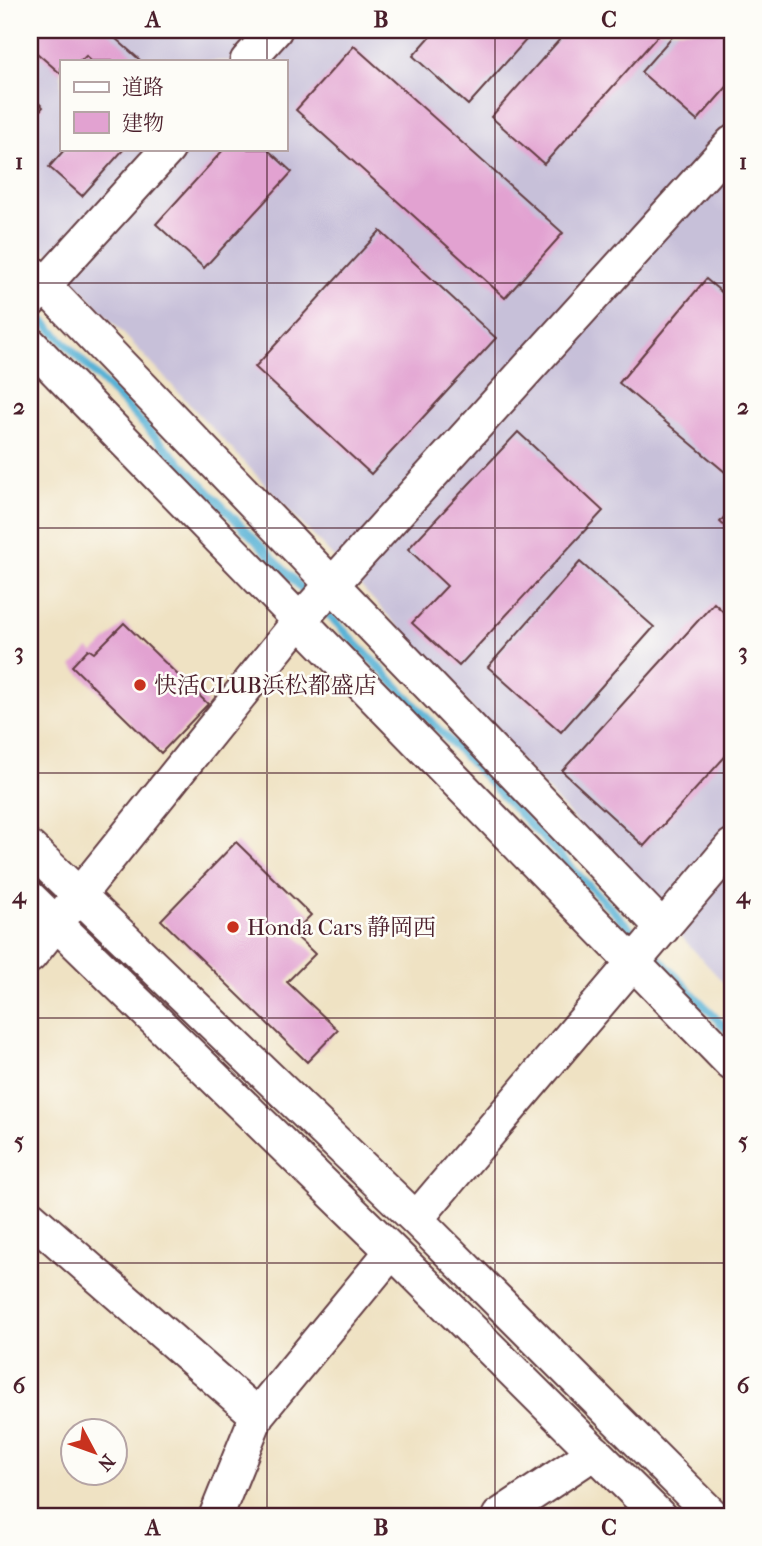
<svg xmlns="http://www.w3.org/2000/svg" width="762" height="1546" viewBox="0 0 762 1546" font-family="'IM FELL French Canon','Noto Serif JP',serif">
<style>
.industrial{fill:#c7c0d9;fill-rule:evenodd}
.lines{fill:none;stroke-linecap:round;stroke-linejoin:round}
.stream{stroke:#59b2d6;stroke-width:8}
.building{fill:#e2a2d1}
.minor-casing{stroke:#633c42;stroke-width:37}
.minor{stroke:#fff;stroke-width:33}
.grid{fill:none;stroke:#4a1f2b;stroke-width:2;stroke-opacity:0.55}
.poi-dot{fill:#c8321e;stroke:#fdfcf7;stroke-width:2.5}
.labels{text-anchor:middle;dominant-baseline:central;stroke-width:5;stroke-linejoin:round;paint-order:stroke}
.poi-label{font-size:23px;fill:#4a1f2b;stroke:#fdfcf7;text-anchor:start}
.neatline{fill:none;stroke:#4a1f2b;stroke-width:2.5}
.grid-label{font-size:23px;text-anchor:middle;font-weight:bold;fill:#4a1f2b}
</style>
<rect width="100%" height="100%" fill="#fdfcf7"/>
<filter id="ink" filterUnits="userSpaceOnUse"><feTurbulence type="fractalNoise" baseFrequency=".0143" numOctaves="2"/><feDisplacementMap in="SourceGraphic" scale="14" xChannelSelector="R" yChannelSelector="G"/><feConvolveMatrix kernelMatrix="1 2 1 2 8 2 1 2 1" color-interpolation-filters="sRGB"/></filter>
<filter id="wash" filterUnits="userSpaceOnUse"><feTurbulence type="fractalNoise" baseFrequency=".00686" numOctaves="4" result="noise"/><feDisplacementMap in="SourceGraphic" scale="28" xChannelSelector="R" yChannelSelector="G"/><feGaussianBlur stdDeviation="1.57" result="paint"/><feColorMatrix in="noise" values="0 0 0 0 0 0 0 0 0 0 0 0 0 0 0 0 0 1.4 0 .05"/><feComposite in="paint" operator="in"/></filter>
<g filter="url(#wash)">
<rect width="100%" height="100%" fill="#efe2c3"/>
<path class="industrial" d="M30,30H732V992L382,609L30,234ZM61,61H285V149H61Z"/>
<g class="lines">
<path class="stream" d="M32,309L310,597
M322,608L643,942
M652,951L732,1035"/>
</g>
<g id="blocks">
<path class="building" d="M30,30H106L141,61H91L86,56L81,61H61V74L30,47Z
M436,30H535L468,105L413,56Z
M568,30H663L544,164L491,117Z
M678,30H732V81L697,121L641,72Z
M354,46L563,233L505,298L296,110Z
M30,95L43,107L30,122Z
M65,149H124L82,196L49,167Z
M224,149H267L292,172L204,268L156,224Z
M380,231L496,338L371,474L255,367Z
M706,279L732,301V463L725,472L619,383Z
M518,432L603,511L459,666L412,623L447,586L408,549Z
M732,508V533L720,522Z
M580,562L654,627L561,732L488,667Z
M714,603L732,620V749L644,846L562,771Z
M124,623L208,704L161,753L72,666L88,649L94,653Z
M236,842L311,915L293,933L315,954L287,982L338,1030L307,1062L161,920Z"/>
</g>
</g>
<g filter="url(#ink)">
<use href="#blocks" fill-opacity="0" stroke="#633c42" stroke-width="2"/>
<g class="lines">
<defs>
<path id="minor" d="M247,61L275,30
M30,271L663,928
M30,301L168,149
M30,344L732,1064
M30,848L416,1219L713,1516
M30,898L392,1251L659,1516
M30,956L300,620L732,143
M30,1217L257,1415
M416,1219L732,846
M216,1516L257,1415L392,1251
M499,1516L595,1452"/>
</defs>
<use href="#minor" class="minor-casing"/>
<use href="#minor" class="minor"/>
</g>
</g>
<path class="grid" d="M267,30V61M495,30V1516M267,149V1516M30,283H732M30,528H732M30,773H732M30,1018H732M30,1263H732"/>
<g class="poi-dot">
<circle cx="140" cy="685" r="7"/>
<circle cx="233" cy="927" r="7"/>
</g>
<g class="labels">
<g class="poi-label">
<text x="154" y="685">快活CLUB浜松都盛店</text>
<text x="247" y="927">Honda Cars 静岡西</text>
</g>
</g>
<rect width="762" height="1546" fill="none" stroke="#fdfcf7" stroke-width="77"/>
<rect x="60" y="60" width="228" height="91" fill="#fdfcf7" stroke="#b5a4a5" stroke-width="2"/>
<rect x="74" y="82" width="35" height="10" fill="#ffffff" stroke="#b5a4a5" stroke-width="2"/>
<text x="122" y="94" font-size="21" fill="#4a1f2b">道路</text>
<rect x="74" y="112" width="35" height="21" fill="#e2a2d1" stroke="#b5a4a5" stroke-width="2"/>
<text x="122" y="130" font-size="21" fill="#4a1f2b">建物</text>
<g transform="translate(94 1452) rotate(131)"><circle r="33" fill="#fdfcf7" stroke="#b5a4a5" stroke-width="2"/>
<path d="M0-5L12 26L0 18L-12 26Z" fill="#c8321e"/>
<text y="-10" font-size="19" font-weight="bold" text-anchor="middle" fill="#4a1f2b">N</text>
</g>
<rect x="38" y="38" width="686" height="1470" class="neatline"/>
<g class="grid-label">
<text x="153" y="27">A</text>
<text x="381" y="27">B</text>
<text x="609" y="27">C</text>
<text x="19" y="169">1</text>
<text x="743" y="169">1</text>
<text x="19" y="414">2</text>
<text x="743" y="414">2</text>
<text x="19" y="659">3</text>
<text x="743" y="659">3</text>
<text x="19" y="903">4</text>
<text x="743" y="903">4</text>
<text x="19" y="1148">5</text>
<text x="743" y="1148">5</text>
<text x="19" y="1393">6</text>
<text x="743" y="1393">6</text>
<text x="153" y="1535">A</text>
<text x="381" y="1535">B</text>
<text x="609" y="1535">C</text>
</g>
</svg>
